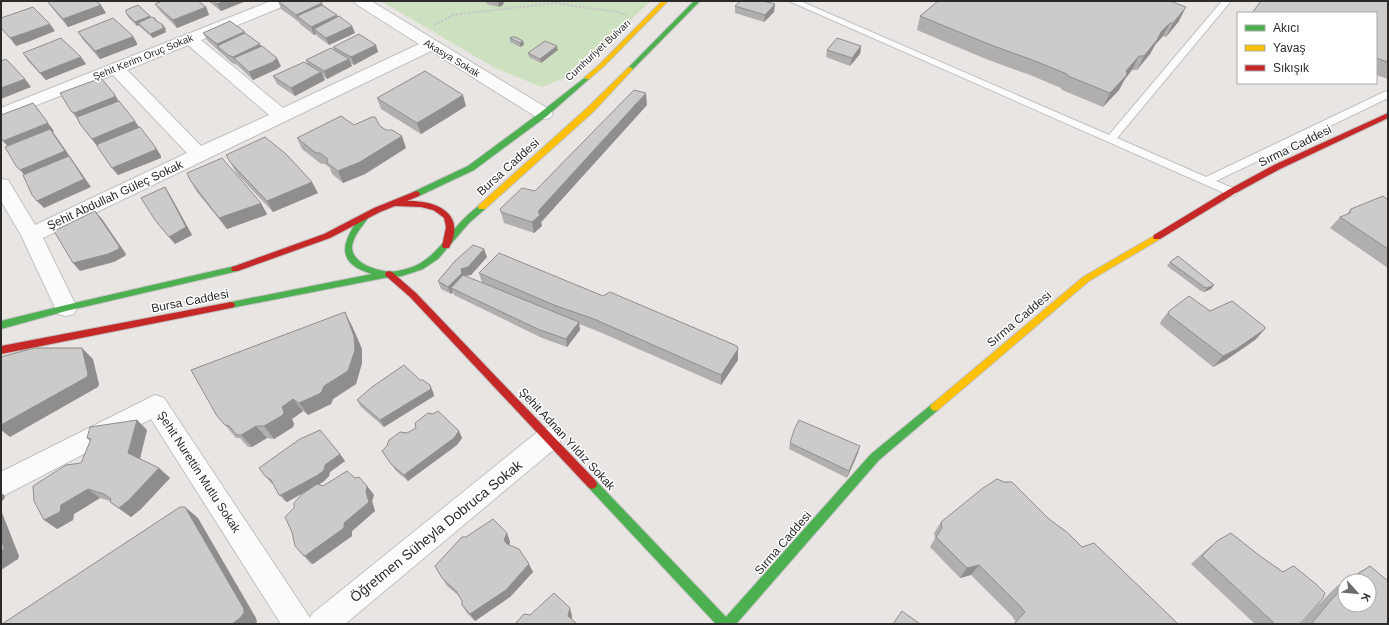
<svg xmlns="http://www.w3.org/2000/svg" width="1389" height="625" viewBox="0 0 1389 625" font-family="Arial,sans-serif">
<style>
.green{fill:#cde0bf}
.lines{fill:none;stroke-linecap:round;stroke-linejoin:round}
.lane-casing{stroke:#c2c2c2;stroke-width:2}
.street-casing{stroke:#c2c2c2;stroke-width:2}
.fast-casing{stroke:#c2c2c2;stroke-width:2}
.slow-casing{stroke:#c2c2c2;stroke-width:2}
.jam-casing{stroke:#c2c2c2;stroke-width:2}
.path{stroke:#c6c6c6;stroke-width:2;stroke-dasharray:2.5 1.5;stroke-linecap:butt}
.lane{fill:#fcfbfb;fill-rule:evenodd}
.street{fill:#fcfbfb;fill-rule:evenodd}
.fast{fill:#4caf50;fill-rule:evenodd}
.slow{fill:#ffc107;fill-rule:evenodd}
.jam{fill:#c62828;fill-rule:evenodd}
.wall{fill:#b0afad;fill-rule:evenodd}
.shaded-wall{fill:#908e8d}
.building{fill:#cdcbc9;stroke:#908e8d}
.labels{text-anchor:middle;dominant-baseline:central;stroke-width:3;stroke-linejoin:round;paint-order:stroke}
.far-street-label{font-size:10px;fill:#2b2b2b;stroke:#fff}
.street-label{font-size:12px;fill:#2b2b2b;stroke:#fff}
.near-street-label{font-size:14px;fill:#2b2b2b;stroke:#fff}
</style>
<rect width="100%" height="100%" fill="#e8e5e2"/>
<path class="green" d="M381,1H651L570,76L542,87L495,68Z"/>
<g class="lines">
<defs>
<path id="lane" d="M789,1H800L1109,135L1222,1H1231L1117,138L1206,177L1384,92L1388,91V98L1216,181L1235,189L1237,192L1235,195L1231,196Z"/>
<path id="street" d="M271,1H291L289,4L201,40L283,108L419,44L356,4L354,1H371L550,110L553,114L550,118L544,119L538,118L431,51L43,238L77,308L74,314L66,316L58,314L21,235L1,201V179L8,180L35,225L187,153L113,75L1,119V108ZM188,45L269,115L201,146L127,70Z
M155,395L164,398L310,618L312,614L540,430L549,427L558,430L561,438L558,446L345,624H281L151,419L1,497V472Z"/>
<path id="fast" d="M694,1H700L632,70H628V68Z
M587,76L589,77V79L547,116L474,170L419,196H413L412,194L413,192L468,166L541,112Z
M482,204L485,205L486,207L485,209L469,223L438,259L423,269L402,276L384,278L231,308L228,307L227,305L228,303L231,302L372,274C334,263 342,241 361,216H367L368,218C362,227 353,236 352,247C352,262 372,269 384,271C394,273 408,269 417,265C439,254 451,229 470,213C474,210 477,206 482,204Z
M235,266L238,267L239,269L238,271L66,311L1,329V321L66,305Z
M935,403L938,404L940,407L938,410L879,460L736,624H716L588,487L587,484L588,481L592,479L596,481L726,617L871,454L932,404Z"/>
<path id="slow" d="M662,1H668L604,66L589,79H585V77L600,64Z
M630,67L633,69L632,70L593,112L485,209H479L478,207L479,205L587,108L628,68Z
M1157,234L1160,235L1161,237L1160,239L1089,281L938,410L935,411L932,410L930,407L932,404L1083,277Z"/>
<path id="jam" d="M1388,113V118L1280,169L1234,194L1160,239H1154L1153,237L1154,235L1228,190L1274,165Z
M416,191L419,192L420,194L419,196L407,201C437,200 467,214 449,248H443L442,246L446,227L444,218L439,214L433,210L421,207L395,206L380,212L330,238L238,271H232L231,269L232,267L324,234L374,208Z
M389,271L392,272L416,293L596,481L597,484L596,487L592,489L588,487L410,297L386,276L385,274L386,272Z
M231,302L234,303L235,305L234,307L231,308L1,354V346Z"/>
</defs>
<use href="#lane" class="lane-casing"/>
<use href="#street" class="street-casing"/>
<use href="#fast" class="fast-casing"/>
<use href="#slow" class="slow-casing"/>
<use href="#jam" class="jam-casing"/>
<path class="path" d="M434,25L453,15L554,3L618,12L627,15"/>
<use href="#lane" class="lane"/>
<use href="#street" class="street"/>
<use href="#fast" class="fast"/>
<use href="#slow" class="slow"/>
<use href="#jam" class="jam"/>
</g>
<path class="wall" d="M47,1L106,13L68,27L53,9Z
M208,1H246L221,11Z
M278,1L322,5L338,17L352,26L355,33L329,45L317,36L316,34L314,35L300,24L299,22L281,9Z
M486,1H504L503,5L499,7L487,4Z
M1388,1V79L1376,75V13Z
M155,4L206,7L209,15L177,28L160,11Z
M735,6L774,12L764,22L735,13Z
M126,13L155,18L157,21L166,29L165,30L166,32L153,38L140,27L139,25L137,26L128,17Z
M920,16L1179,21L1166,37L1163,36L1155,45L1150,54L1137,70H1132L1125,79L1119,90L1103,107L1062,90L1061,88L1030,75L986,59L917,30Z
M244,31L245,33L261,47L281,66L277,69L253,80L237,65L232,63L207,40L203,33Z
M78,32L137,43V45L100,59L83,40Z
M510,38L523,41L524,45L520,47L510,42Z
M376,45L378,52L354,65L350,63L352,66L327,79L323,76L325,80L295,96L277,84L273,76L307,64L306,60L334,50L333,47Z
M861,46L860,54L850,66L826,57L827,50Z
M558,50L541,63L529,57L528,53Z
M23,53L81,57L86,64L46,80L28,61Z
M377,98L466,106L447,118L421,134L381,109Z
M120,103L139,127L156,148L161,156V158L118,175L97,146L80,124L79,120L77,119L71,111Z
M647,105L544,219L541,222L542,226L534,233L504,223L500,209L535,191Z
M354,125L380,126L406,148L365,174L343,183L332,174L330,168L325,164H321L302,149L297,138Z
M230,162L318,193L273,212L237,174Z
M190,180L267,214L266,215L227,229L197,192Z
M165,187L170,195L192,235L175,244L155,220Z
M1388,200V268L1330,228L1340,217L1346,215L1351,209Z
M484,249L487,257L471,275L465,276L482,283L479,273L738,360L721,385L595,330L579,324L580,330L567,347L542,338L454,295L453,292L451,294L441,289L438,281Z
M1170,262L1211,289L1204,292L1201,291L1167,266Z
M1169,311H1210L1265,329L1255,340L1226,360L1213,367L1160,324L1161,321Z
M352,326L362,349V363L356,384L333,399L331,404L308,415L303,411L292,419L294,424L293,427L274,439L267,438L252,447H248L240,438H236L225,425Z
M420,380L433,392L434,396L384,427L361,407L357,400Z
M137,420L147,430L140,459L159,468L170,478L141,509L131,517L122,511L110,502V501L100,498L74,514L73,520L57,529L90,441L87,438Z
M459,431L462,438L457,445L408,481L396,471L382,451L387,446L407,433Z
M790,443L858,453L847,478L789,449Z
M340,454L345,461L330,472L329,476L323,482L319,484L323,486L355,478L367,486L374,495L372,501L375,511L352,531V536L313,564H311L303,555L294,508L308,490L287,502L285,501L279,495L274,484L271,483L265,476Z
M1049,519L1082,547L1178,624H1013L1016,622L1012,616L971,575L960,578L930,547L935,538L934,533L941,522Z
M507,533L510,542L509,545L533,572L510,597L475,621L467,613L462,605V601L459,596L447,586L442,578L466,537Z
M1217,541L1260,556L1283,572L1300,624H1255L1191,564L1206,550Z
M1370,566L1388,624H1301L1314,609L1337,586L1352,576ZM1345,581H1369L1345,605Z"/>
<path class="shaded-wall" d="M224,1H246L221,11L217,4Z
M498,1H504L503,5L499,7Z
M322,3L325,11L297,16L299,22L296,15Z
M775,4L774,12L764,22L765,15Z
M101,5L106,13L68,27L63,19Z
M206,7L209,15L177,28L173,20Z
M1186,7L1179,21L1166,37L1173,23Z
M337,15L340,23L314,29L316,34L314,35L311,27Z
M150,16L153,20L138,23L139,25L137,26L135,22Z
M1170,23L1163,36L1155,45L1150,54L1137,70L1144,56L1161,32Z
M50,24L55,31L28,42L16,46L10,38Z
M163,25L166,29L165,30L166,32L153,38L150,34Z
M352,26L355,33L329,45L326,38Z
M244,31L247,38L217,46L221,52L217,44Z
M133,36L137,43V45L100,59L95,51Z
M523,41L524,45L520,47V43Z
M260,44L264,52L234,59L233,57Z
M376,45L378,52L354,65L351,57Z
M557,46L558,50L541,63L540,59Z
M861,46L860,54L850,66L852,58Z
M1139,56L1132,70L1125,79L1119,90L1103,107L1110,93L1126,71Z
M81,57L86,64L46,80L40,73Z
M277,58L281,66L277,69L253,80L249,72Z
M349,59L352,66L327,79L324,71Z
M321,72L325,80L295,96L291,88Z
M25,79L31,87L1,99V88Z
M646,93L647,105L544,219L541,222L542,226L534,233L532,222L541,208Z
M115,95L120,103L80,121L74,113Z
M463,95L466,106L447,118L421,134L417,123Z
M33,103L54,131L53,132L91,187L44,208L37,201L27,178L20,170L10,149L3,141Z
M135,121L140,129L98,147L92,139Z
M402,136L406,148L365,174L343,183L338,171Z
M156,148L161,156V158L118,175L112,168Z
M312,182L318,193L273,212L267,201Z
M165,187L170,195L192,235L175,244L169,237Z
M261,203L267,214L266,215L227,229L219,218Z
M95,211L102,219L126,254L125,256L114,262L80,271L73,263Z
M484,249L487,257L471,275L463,276L451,288L453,292L451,294L448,287L461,269Z
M1214,285L1211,289L1204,292L1207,288Z
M345,312L352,326L362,349V363L356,384L333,399L331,404L308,415L299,403Z
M579,322L580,330L567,347L566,339Z
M1265,329L1255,340L1226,360L1213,367L1223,356Z
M82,348L93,359L99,384L98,387L10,437L1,430V425Z
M738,349V360L721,385V375Z
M430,385L433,392L434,396L384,427L380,420Z
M293,399L303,411L292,419L294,424L293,427L274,439L264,426L282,407Z
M137,420L147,430L139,462L128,453Z
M256,426L267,438L252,447L241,435Z
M459,431L462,438L457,445L408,481L404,475Z
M860,446L858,453L847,478L849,471Z
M340,454L345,461L330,472L329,476L323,482L287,502L281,495L325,465Z
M159,468L170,478L141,509L131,517L119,508Z
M367,486L374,495L372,501L375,511L352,531V536L313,564L305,556L344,523L366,492Z
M88,489L100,498L74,514L73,520L57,529L44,520L61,505Z
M1,493L4,495L5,498L1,502Z
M185,507L198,518L256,618L257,622L255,624H232Z
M1,510L19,556L18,559L1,570Z
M507,533L510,542L508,548L504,540Z
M529,564L533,572L510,597L475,621L470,614Z
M979,565L971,575L960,578L967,568Z
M570,608L572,616L571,623L568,616Z"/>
<path class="building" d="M47,1H96L101,5L63,19Z
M162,1H198L206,7L173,20L155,4Z
M214,1H224L217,4Z
M278,1H319L322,3L296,15Z
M740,1H763L775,4L765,15L735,6Z
M938,1H1170L1186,7L1173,23H1170L1161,32L1157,40L1144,56H1139L1126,71L1127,73L1126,76L1110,93L1068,76L1067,74L1035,61L991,45L920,16Z
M1261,1H1388V62L1376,58V13H1252Z
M138,5L150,16L135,22L126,13V10Z
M322,5L337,15L311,27L297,16Z
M33,7L50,24L22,34L10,38L1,28V18Z
M339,16L352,26L326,38L314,29Z
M151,17L155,18V20L163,25L162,26L164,28L150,34L138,23Z
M113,18L133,36L132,37L95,51L78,32Z
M230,21L244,31V32L217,44L203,33Z
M245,33L260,44L233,57L228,55L217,46Z
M359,34L376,45L351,57L333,47Z
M512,37H515L523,41L520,43L510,38Z
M61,38L81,57L40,73L23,53Z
M837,38L861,46L852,58L827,50Z
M545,41L557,46L540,59L528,53Z
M262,46L277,58L273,62L249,72L234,58Z
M331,48L349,59L324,71L306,60Z
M6,59L25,79L1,88V61Z
M304,62L321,72L291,88L273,76Z
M425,71L463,95L444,107L417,123L377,98Z
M101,78L115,95L114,97L74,113L71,111L60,93Z
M634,90L646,93L541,208L538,212L540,215L532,222L501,212L500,209L522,188L535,191Z
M119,101L135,121L92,139L80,124L77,117Z
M33,103L48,123L3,141L1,138V115Z
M341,116L354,125L372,117H375L380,126L386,130H392L402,136L360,162L338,171L327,163L328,159L320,153H316L297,138Z
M140,127L156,148L155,150L112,168L97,146L98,144Z
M50,129L65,151L20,170L16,166L5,147Z
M265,137L286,154L312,182L267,201L230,162L226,155Z
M69,156L84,179L37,201L32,195L23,175Z
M222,158L261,203L259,204L219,218L190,180L187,173Z
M165,187L186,227L169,237L155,220L141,198Z
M1383,196L1388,200V249L1340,217L1350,213L1351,209Z
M95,211L119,246V249L108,254L73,263L54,231Z
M473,245L484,249L468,267L461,269L462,273L448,287L438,281L455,261Z
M499,253L603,296L610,292L737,346L738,349L721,375L594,319L554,305L479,273Z
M1178,256L1214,285L1207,288L1204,287L1170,262Z
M463,275L579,322L566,339L540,330L451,288Z
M1189,296L1210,311L1232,301L1265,327V329L1235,350L1223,356L1168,314L1169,311Z
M345,312L354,336L355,350L348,371L324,386L322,391L319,394L299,403L293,399L282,407L284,412L283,415L264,426H256L241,435H237L229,426L225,425L217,416L191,370Z
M34,348H82L88,374L87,377L1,425V357Z
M404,365L420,380H423L430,385L431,389L380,420L357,400L372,387Z
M438,411L459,431L454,438L404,475L391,464L382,451L387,446L389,440L400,432L407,433L416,428L415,423L428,413L433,414Z
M137,420L128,453L159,468L129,500L119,508L110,502L111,499L104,494L88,489L61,505L60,512L44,520L34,501L33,486L66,465L81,463L91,439L87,438L90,427Z
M799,420L860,446L849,471L790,443L794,430Z
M320,430L340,454L325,465L324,470L318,475L281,495H279L271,480L265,476L259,468L300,439Z
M347,471L355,478L359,477L367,486L366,492L369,502L344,523V528L305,556L303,555L295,546L292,532L285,517L294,508V503L302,494L317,484L323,486Z
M997,479L1004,482H1012L1049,519L1068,533L1082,547L1094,543L1174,620L1178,624H1014L1025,612L1021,607L979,565L967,568L936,537L942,528L941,522L983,488Z
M180,507H185L244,609V613L240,618L232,624H2Z
M493,519L507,533L504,540L507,544L519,549L529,564L506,590L470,614L462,605V601L456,591L442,578L435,566L462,537H466Z
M1231,533L1260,556L1283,572L1293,566L1295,567L1317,585L1325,593L1323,598L1300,624H1275L1202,556L1217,541Z
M1,539L4,548L3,550L1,552Z
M1370,566L1388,581V624H1311L1331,600L1345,586V605H1369V581H1350L1355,576Z
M554,593L570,608L568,616L577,624H515L524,614L530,615Z
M902,611L920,624H893Z"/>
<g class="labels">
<g class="far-street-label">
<text transform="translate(598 50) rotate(-43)">Cumhuriyet Bulvarı</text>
<text transform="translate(143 57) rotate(-22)">Şehit Kerim Oruç Sokak</text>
<text transform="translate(452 58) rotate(31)">Akasya Sokak</text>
</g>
<g class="street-label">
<text transform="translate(1295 146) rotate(-26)">Sırma Caddesi</text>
<text transform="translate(508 167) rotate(-42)">Bursa Caddesi</text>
<text transform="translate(115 195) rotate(-25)">Şehit Abdullah Güleç Sokak</text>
<text transform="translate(190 301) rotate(-11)">Bursa Caddesi</text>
<text transform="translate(1019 319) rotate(-40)">Sırma Caddesi</text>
<text transform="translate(567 439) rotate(47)">Şehit Adnan Yıldız Sokak</text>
<text transform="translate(199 472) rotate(57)">Şehit Nurettin Mutlu Sokak</text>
<text transform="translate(783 543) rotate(-49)">Sırma Caddesi</text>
</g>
<g class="near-street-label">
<text transform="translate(436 531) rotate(-39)">Öğretmen Süheyla Dobruca Sokak</text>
</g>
</g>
<rect width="1389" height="625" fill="none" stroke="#2b2b2b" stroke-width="4"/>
<rect x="1237" y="12" width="140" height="72" fill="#ffffff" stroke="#aaaaaa"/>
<rect x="1245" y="25" width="20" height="6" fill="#4caf50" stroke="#aaaaaa"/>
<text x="1273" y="32" font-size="12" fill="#2b2b2b">Akıcı</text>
<rect x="1245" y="45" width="20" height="6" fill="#ffc107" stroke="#aaaaaa"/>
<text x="1273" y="52" font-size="12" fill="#2b2b2b">Yavaş</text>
<rect x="1245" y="65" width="20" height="6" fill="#c62828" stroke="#aaaaaa"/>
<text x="1273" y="72" font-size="12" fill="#2b2b2b">Sıkışık</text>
<g transform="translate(1357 593) rotate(117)"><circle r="19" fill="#ffffff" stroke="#aaaaaa"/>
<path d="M0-3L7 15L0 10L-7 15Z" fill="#6d6c6b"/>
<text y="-6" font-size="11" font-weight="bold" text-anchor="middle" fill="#2b2b2b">K</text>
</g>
</svg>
